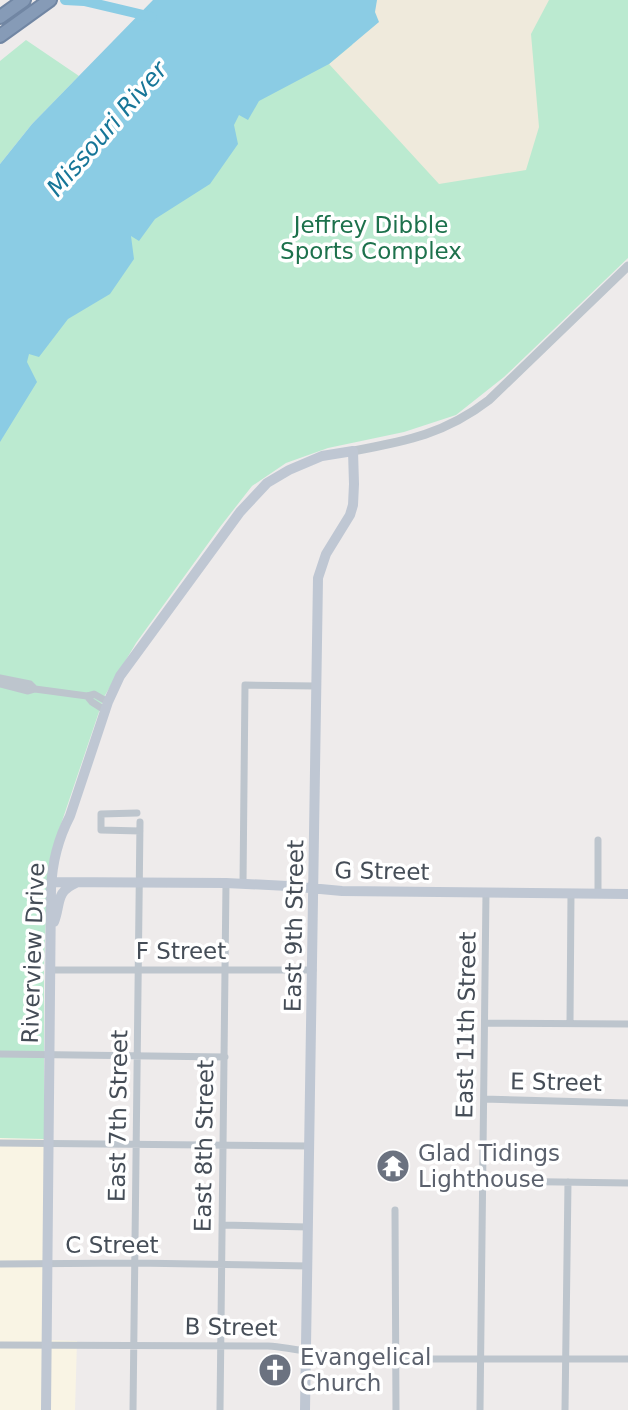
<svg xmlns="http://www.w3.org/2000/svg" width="628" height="1410" viewBox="0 0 628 1410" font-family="'DejaVu Sans',sans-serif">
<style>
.commercial{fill:#f9f4e4}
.green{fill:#bbead0}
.sand{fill:#efeadc}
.water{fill:#8bcce4}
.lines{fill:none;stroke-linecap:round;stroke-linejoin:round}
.river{stroke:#8bcce4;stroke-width:10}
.motorway-casing{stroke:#7186a3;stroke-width:16}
.minor{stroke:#bdc5cd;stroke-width:7}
.tertiary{stroke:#bdc5cd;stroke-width:9}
.secondary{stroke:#bfc7d3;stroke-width:10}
.motorway{stroke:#869bb7;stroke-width:12}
.labels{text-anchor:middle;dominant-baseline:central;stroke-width:7;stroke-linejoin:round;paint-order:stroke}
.park-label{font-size:23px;fill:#1d714c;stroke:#fff}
.street-label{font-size:23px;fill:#454d57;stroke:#fff}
.worship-label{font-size:23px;fill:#5b616d;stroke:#fff;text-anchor:start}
.water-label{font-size:24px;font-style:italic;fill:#177698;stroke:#fff}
</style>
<rect width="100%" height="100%" fill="#eeebeb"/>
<path class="commercial" d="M0,1138L44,1139V1340L77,1341L75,1410H0Z"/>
<path class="green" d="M355,0H628V258L504,377L456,415L404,432L328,448L286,463L252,486L220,527L136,643L104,697L57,836L47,886L44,968V1139L0,1138V388L194,139Z
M26,40L79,76L32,124L0,164V61Z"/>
<path class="sand" d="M373,0H549L531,34L539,127L526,170L439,184L329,64L352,45Z"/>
<path class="water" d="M153,0H377L375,12L379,22L329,64L259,101L248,120L239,115L234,125L238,144L210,184L155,219L139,241L131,236L134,259L110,294L68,319L39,357L29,354L27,362L37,382L0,442V164L32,124Z"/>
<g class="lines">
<path class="river" d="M65,0L84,1L152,17"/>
<defs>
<path id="motorway" d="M0,17L24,0
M0,36L50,0"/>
</defs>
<use href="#motorway" class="motorway-casing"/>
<path class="minor" d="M0,678L30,684L35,689
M0,684L28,691L35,689L87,696L94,694L108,702
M87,696L92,702L106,711
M137,813L101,814V830L140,831
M243,884L245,685L316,686
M598,894V840
M50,970H313
M485,1023L628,1024
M570,1023L571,893
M0,1054L225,1057
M484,1099L628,1103
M0,1143L310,1146
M483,1181L628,1183
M395,1210L396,1410
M222,1225L308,1227
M0,1264L135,1263L308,1266
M0,1345L268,1346C297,1348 325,1356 354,1359H628
M133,1410L140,822
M220,1410L226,883
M480,1410L486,892
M565,1410L568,1182"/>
<path class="tertiary" d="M353,451C406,441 445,434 489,400L628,266"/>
<path class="secondary" d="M51,882L226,883L288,886L342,891L628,894
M54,922C61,904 55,892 76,883
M46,1410L51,889C52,863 58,839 70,816L108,702L120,676L240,512L267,483L289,470L322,456L353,451L354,484L353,505L350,515L326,554L318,578L305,1410"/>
<use href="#motorway" class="motorway"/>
</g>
<defs>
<symbol id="temple-disc" viewBox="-11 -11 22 22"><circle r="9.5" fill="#6b7280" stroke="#fff"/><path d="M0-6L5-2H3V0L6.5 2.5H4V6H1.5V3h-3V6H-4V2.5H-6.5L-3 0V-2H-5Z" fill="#fff"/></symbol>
<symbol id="church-disc" viewBox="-11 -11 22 22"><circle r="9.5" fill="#6b7280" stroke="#fff"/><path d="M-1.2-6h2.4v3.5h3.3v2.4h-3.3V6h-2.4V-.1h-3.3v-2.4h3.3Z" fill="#fff"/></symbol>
</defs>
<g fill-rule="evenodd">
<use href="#temple-disc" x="374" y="1147" width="38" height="38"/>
<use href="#church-disc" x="256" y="1351" width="38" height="38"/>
</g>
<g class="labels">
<g class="park-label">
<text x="371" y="225">Jeffrey Dibble<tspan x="371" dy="26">Sports Complex</tspan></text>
</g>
<g class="street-label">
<text transform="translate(382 871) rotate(1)">G Street</text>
<text transform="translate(294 926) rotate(-89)">East 9th Street</text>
<text x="181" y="951">F Street</text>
<text transform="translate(33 953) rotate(-88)">Riverview Drive</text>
<text transform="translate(466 1025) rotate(-89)">East 11th Street</text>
<text transform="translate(556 1082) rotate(1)">E Street</text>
<text transform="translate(118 1116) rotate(-89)">East 7th Street</text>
<text transform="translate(204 1146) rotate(-89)">East 8th Street</text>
<text x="112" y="1245">C Street</text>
<text transform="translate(231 1327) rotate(1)">B Street</text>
</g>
<g class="worship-label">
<text x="418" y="1153">Glad Tidings<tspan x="418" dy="26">Lighthouse</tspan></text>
<text x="300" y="1357">Evangelical<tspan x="300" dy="26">Church</tspan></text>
</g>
<g class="water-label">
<text transform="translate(107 129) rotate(-49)">Missouri River</text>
</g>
</g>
</svg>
